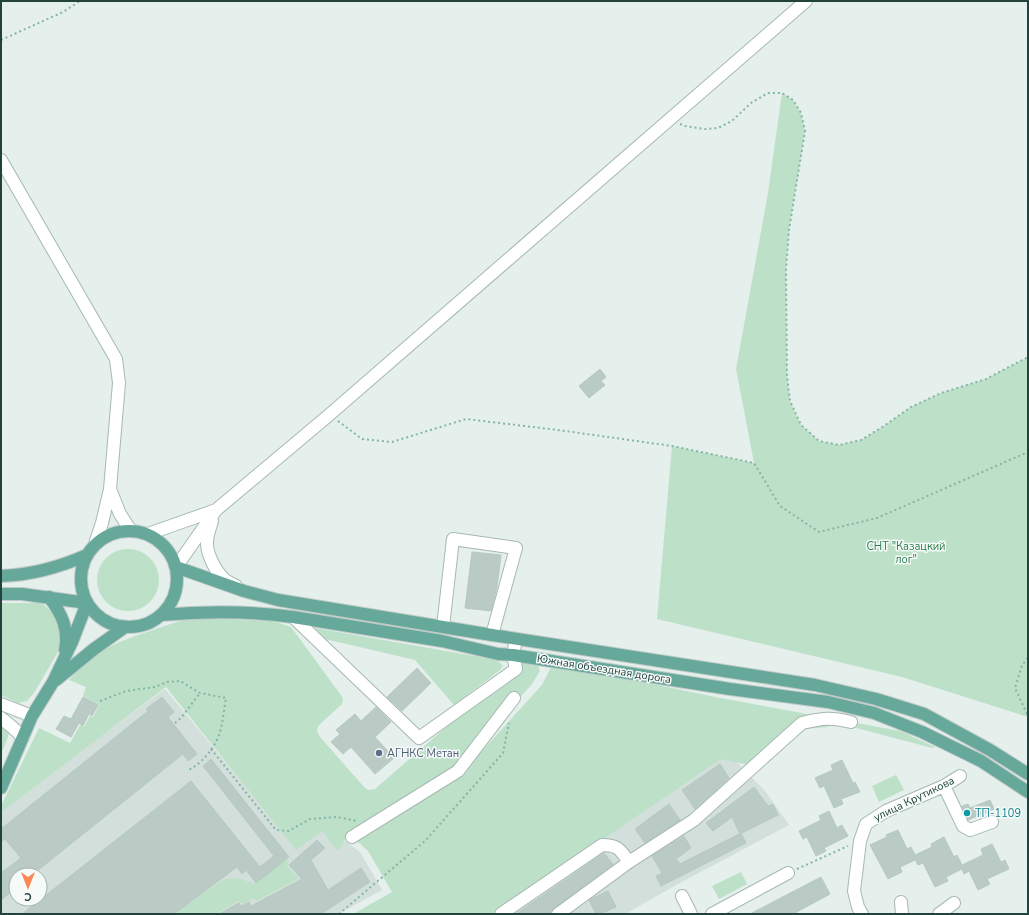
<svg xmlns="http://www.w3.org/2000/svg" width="1029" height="915" viewBox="0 0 1029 915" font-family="'Nunito Sans',sans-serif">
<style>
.built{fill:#d3dfda;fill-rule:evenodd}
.green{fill:#bce1c8}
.building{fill:#bacac4;stroke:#b6c9c2}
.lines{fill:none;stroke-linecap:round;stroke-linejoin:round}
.minor-casing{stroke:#a7b8b3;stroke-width:14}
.major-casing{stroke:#c1cac8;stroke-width:14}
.path{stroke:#83b5a8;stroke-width:2;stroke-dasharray:2 3;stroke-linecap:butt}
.minor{stroke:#fff;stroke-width:12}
.major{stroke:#66a89a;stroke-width:12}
.service-dot{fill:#5c6f8a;stroke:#f6fbf9;stroke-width:1.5}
.culture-dot{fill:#0f9aa8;stroke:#f6fbf9;stroke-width:1.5}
.labels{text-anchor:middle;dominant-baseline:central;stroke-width:3;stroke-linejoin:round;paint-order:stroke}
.park-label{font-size:11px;fill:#297d4d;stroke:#f6fbf9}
.street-label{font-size:11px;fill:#22433c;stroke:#f6fbf9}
.service-label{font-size:11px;fill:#4e5e75;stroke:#f6fbf9;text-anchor:start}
.culture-label{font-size:11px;fill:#0d838f;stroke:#f6fbf9;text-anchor:start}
</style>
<rect width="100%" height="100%" fill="#e5efeb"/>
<path class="built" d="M165,689L293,844L323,825L360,852L382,890L338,914H1V809ZM16,875H40V899H16Z
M723,748L766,792L789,825L678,884L625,914H482Z"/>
<path class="green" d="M782,93L793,100L801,113L805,131L789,230L786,269L787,376L790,401L801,425L819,441L839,445L861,440L884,426L911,407L941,393L986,379L1028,357V717L902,677L657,619L672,446L754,463L736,369L768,193Z
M97 580a31 31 0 1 1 62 0a31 31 0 1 1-62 0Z
M1,603H42L59,619L63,634L58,652L34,693L27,701L18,703L1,695Z
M185,619H225L273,621L291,627L343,698L342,704L318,726L317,731L320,737L365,788L369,790L375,789L523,660L538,665L540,671L532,684L455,768L349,833L338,851L322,831L296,850L166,687L1,812V806L39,728L70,743L80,725L84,727L90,716L93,717L99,705L83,696L86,687L69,680C76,671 84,663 93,656C116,640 158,629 185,619Z
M315,628L497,660L503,666L500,670L454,705L415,660L325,639Z
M553,663L715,697L900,731L935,747L932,748L849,726L835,724L827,727L794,730L748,765L721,759L493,914H353L392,892L368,851L356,840L461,774L542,685Z
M1,722L9,731L8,737L1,754Z
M896,775L904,790L879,802L872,786Z
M288,860L287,866L295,875L299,876L297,879L257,901L254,898L242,904L239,901L215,914H174L221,881C234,875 242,879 254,884L284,861Z
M741,872L747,884L719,899L712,886Z"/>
<path class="building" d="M600,369L606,377L601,381L605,385L589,398L579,386Z
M472,552L501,555L497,587L491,611L465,608Z
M417,668L431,683L402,711L387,697Z
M83,697L98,705L92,716L89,714L83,726L79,723L71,737L56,729L64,716L71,719Z
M162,697L174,712L168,717L197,754L188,761L183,754L32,875H16V888L1,900V873L21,858L5,839L1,842V829L148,711L146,709Z
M376,707L391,722L375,737L394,758L375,774L351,747L343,754L331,742L340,734L336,730L355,714L361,721Z
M211,759L289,857L256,883L246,870L242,874L237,867L174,914H22L191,781L260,867L274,856L203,766Z
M842,760L853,783L855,782L860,792L841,799L843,804L834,808L824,786L820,788L815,778L833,770L831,765Z
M720,764L729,778L695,809L682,790Z
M754,787L768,806L773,804L778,815L740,834L732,817L713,831L706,823Z
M990,800L994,809L968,820L962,806L968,804L970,808Z
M669,804L680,820L645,843L635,829Z
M829,811L837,828L842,825L848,836L824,848L826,851L816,856L807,837L803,839L799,831L821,820L819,816Z
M898,830L907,849L911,847L915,855L932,847L931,844L944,837L954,857L957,855L962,865L983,855L981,849L992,844L1001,862L1005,860L1009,869L987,879L990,884L978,890L969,871L964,874L962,869L946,877L948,881L935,887L923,863L918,865L915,860L900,867L902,872L888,879L870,845L887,837L886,835Z
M741,833L746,843L661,886L656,876L662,873L652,856L684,836L691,848L676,859L680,864Z
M317,840L325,848L311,860L328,890L361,868L370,882L321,914H219L239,903L241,906L249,902L251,906L302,879L289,865Z
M604,853L613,864L554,908L550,914H516Z
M821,877L830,894L793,914H750Z
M608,891L616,907L600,914H596L589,900Z"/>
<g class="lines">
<defs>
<path id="minor" d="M1,160L116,359L119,383L110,489
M212,521C210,528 207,535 207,543C207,555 216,572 225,580C228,582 233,584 236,586
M148,534L216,510
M95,544L102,523L110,489L120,514L131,531
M176,567L216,510L329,415L806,1
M293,617L419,738L516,669L513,655L516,639
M443,627L453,539L516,548L492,635
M1,704L32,716
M1,718L12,727L23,737
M944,786L963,826L970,830L992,822
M352,837L458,771L514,698
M682,896L691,914
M901,902L902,914
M501,914L602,845C619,845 620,850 629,862
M558,914L629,862L694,820L802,723C823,718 830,717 851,722
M712,914L788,873
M862,914L858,907L854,891L860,841L866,824L886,811L944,786L960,776
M939,914L954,903"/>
<path id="major" d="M81 579a48 48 0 1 1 96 0a48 48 0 1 1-96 0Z
M176,567L244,591L278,600L492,635L815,685L876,699L924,714L990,750L1028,774
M1,576C31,575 60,567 87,555
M1,594H22L87,603L72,642L53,682L32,716L1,788
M49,597C62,614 69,629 65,650
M161,615C205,611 249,611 293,617L442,641L498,654L513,655L730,689L828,702L874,713L922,732L981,761L1028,792
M56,680L94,649L125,627"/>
</defs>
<use href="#minor" class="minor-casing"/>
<use href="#major" class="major-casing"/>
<path class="path" d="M1,40L63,12L80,1
M680,124L685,126L705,129L718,128L732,121L751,103L768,93H782L793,100L801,113L805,131L789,230L786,269L787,376L790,401L801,425L819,441L839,445L861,440L884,426L911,407L941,393L986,379L1028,357
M338,421L362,439L392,442L466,419L558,430L672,446L754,463L780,506L819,532L877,518L1028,452
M1028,658L1022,665L1015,688L1028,716
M100,701L126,691L155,687L167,682L180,681L200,693L226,698C224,709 223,721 220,732C216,747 202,763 189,770
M175,723L181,718L200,693
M211,749L276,830L289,831L310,819L337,817L357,821
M797,869L848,846
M339,914L426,840L503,753L509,723"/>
<use href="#minor" class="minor"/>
<use href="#major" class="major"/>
</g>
<circle class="service-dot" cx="379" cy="753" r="4"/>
<circle class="culture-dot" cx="967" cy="813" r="4"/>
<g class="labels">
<g class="park-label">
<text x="906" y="546">СНТ "Казацкий<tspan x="906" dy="13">лог"</tspan></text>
</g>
<g class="street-label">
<text transform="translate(604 669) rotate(9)">Южная объездная дорога</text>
<text transform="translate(914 799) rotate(-26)">улица Крутикова</text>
</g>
<g class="service-label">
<text x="387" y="753">АГНКС Метан</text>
</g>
<g class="culture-label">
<text x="975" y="813">ТП-1109</text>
</g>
</g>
<rect width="1029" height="915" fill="none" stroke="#22433c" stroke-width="4"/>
<g transform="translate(28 887) rotate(180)"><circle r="19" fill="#f6fbf9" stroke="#a1b1ad"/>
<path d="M0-3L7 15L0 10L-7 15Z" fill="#fc8756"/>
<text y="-6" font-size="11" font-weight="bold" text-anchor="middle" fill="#22433c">С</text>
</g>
</svg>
